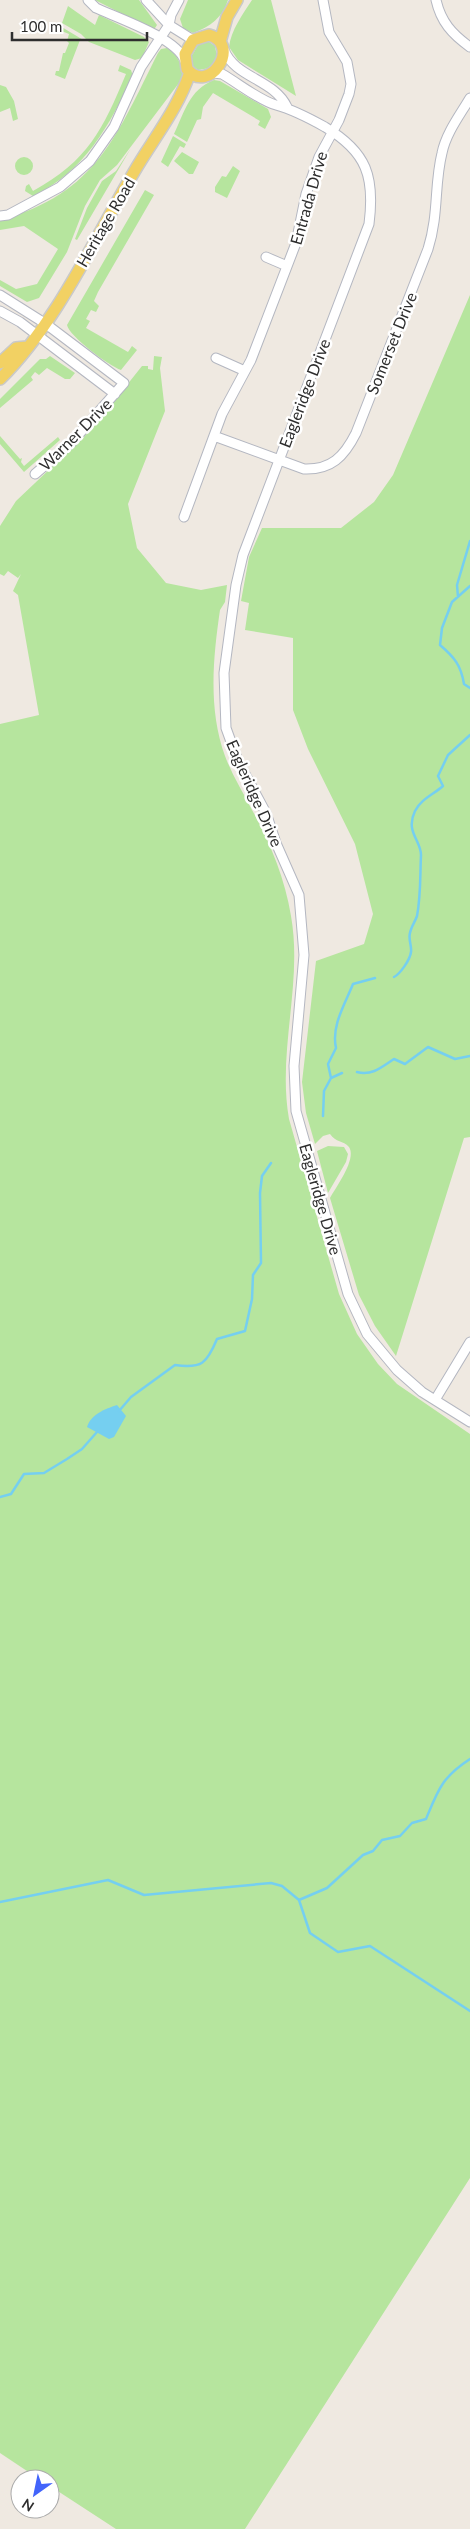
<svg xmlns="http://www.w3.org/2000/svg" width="470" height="2529" viewBox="0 0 470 2529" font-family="Lato,sans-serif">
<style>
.green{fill:#b6e59e}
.water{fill:#75cff0}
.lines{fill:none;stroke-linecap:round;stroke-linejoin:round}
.stream{stroke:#75cff0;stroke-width:2.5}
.minor-casing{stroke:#b4b7c1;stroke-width:11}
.major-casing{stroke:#c9c9c9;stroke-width:14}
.minor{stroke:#fff;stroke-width:9}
.major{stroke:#f2d163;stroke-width:11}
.labels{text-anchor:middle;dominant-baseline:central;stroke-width:5;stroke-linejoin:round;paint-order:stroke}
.street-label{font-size:16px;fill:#2e2e2e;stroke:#fff}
</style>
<rect width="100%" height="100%" fill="#efe9e1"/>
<path class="green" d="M95,0H139L157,25L155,28H150Z
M188,0H228C223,17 210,27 193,33L183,28L180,19Z
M252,0H271L296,96L238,60L229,47C231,30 243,14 252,0Z
M68,6L95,25L99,15L144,37L149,42L142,58L135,60L89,42L81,34L62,23Z
M60,26L85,41L80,40L65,79L55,75L56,71H59L63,53H65L69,43L67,41L69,34L59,30Z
M208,41L215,46L217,57L210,68L198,70L193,66L191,57L198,45Z
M167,48C177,53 184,68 182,79L117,165L100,180L85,206L67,252L39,298L27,302L0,286V280L16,289L37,284L58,249L24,226L0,230V220C97,194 117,134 158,53L161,49Z
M120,65L131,70L133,76C109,126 85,171 33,196L25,191L26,186L29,184L33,191C88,161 103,129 126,74L118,71Z
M214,80L220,81L268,109L271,117L265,129L258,125L260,121L213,93L203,107L201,119L197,120L187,142L174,134C185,111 189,90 214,80Z
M0,85L6,87L14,101L18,119L13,121L10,108L0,112Z
M173,136L186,144L184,148L180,146L168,167L161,162Z
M131,148L77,240L75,239L87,208L102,181L116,171Z
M182,152L199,162L193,174H189L174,161Z
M15 166a9 9 0 1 1 18 0a9 9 0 1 1-18 0Z
M233,166L240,171L227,198L215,192V187L222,176L226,177Z
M145,190L154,195L98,292L94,301L99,306L96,312L91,310L86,319L90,321L86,328L128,352L132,346L137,350L121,370C109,366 69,336 67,325Z
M470,295V1137L464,1138L396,1356L375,1326L359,1295L330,1198C336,1187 357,1159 349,1147C343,1140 336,1143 330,1134L323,1136L315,1144L306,1113L302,1082L316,961L364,944L373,914L355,844L308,749L293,710V638L245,630L249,603L241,601L249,557L262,528H341L374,502L393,475Z
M50,356L75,373L70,379H65L47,368L39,375L35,372L31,377L33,380L0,408V399L40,359H46Z
M154,356L162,357L160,368L165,411L128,504L137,548L166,583L201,590L227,585L225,602L220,610C213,658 208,709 225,756C232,775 243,792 252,810C270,842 285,879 291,916C303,984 277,1051 289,1119L339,1294L357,1334L378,1364L397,1384L470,1434V2178L245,2529H116L50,2486V2479H39L0,2453V724L39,715L18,595L13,591L21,574L18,578L8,571L4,576L0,574V526L16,501L92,429L142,366H148V369L153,370Z
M0,436L20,459L22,458L21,462L24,466L58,437L60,440L24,472L0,444Z
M328,1146L344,1147L348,1154L346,1162L328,1193L317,1151Z"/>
<path class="water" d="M117,1405L126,1416L114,1437L109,1439L87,1427C91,1414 105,1409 117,1405Z"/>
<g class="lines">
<path class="stream" d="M470,586L452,602L442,628L440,645C454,657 461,665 464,684L470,688
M458,597L457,585L470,541
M394,977C400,974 410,960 411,952C412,946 408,939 410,933C411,927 415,922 417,916C421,895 420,875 421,855C421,840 405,832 415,811C421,799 434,794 443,786L438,776L448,755L470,735
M357,1072C372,1076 382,1067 394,1059L405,1064L428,1047L455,1059L470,1056
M331,1078L342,1073
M323,1116L324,1091L331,1078L328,1064L336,1048C331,1026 345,1004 353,984L375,978
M119,1411L131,1397L175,1365C202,1369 207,1363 217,1339L245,1331L252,1299L253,1275L261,1263L260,1193L262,1176L271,1163
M0,1497L11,1494L24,1474L44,1473L67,1459L82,1449L97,1432
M299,1900L310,1933L338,1952L370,1946L470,2011
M0,1902L108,1880L144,1895L271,1883L282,1886L299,1900L327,1888L363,1855L373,1851L382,1840L400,1836L412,1823L426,1819C438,1790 442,1777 470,1759"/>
<defs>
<path id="minor" d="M88,0L96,8C118,18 177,38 185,61
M146,0L169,25L193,40
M436,0C441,22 452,34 470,47
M224,50C235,78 274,79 287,107
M213,73L222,74C238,83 260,101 276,105C294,110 309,118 325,127C367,152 375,177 369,224L243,555L236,585L224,673L226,728L238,761L266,813L276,843L299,895L304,955L294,1066L296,1111L348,1294L367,1334L397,1370L422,1392L470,1422
M0,216L8,215L60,187L90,161L114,127L141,67L169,25L171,15L179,0
M266,257L287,266
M0,295L46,324L124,383L72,442L35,474
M0,311L20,322L115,394
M216,358L245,371
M214,436L304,469C331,470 344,457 356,433L428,249C439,214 434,185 442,153C446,133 460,115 470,98
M184,517L222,414L251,360L296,243L306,194L319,157L339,120L349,94L351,84L347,62L329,32L323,0
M435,1400L470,1342"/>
<path id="major" d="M209,35C243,45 208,96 187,69L185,54L193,40Z
M220,42L227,17L237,0
M0,363L16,348L27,347
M0,379C56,324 94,240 134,172C153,139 178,109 190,72"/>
</defs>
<use href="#minor" class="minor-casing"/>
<use href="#major" class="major-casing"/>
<use href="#minor" class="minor"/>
<use href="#major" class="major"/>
</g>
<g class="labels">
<g class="street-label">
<text transform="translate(308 198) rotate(-74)">Entrada Drive</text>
<text transform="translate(105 222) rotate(-60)">Heritage Road</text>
<text transform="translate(391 343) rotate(-68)">Somerset Drive</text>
<text transform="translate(304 393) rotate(-69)">Eagleridge Drive</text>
<text transform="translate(75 434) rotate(-45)">Warner Drive</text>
<text transform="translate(255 793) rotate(66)">Eagleridge Drive</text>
<text transform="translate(321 1199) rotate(74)">Eagleridge Drive</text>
</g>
</g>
<g transform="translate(35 2494) rotate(213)"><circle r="24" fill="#ffffff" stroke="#ababab"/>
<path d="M0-4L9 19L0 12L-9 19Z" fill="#4264fb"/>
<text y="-8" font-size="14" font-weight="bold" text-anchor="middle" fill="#2e2e2e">N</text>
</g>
<path d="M12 32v8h135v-8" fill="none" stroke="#2e2e2e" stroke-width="2.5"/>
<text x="20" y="32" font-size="15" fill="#2e2e2e" stroke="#ffffff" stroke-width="4" paint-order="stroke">100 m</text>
</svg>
